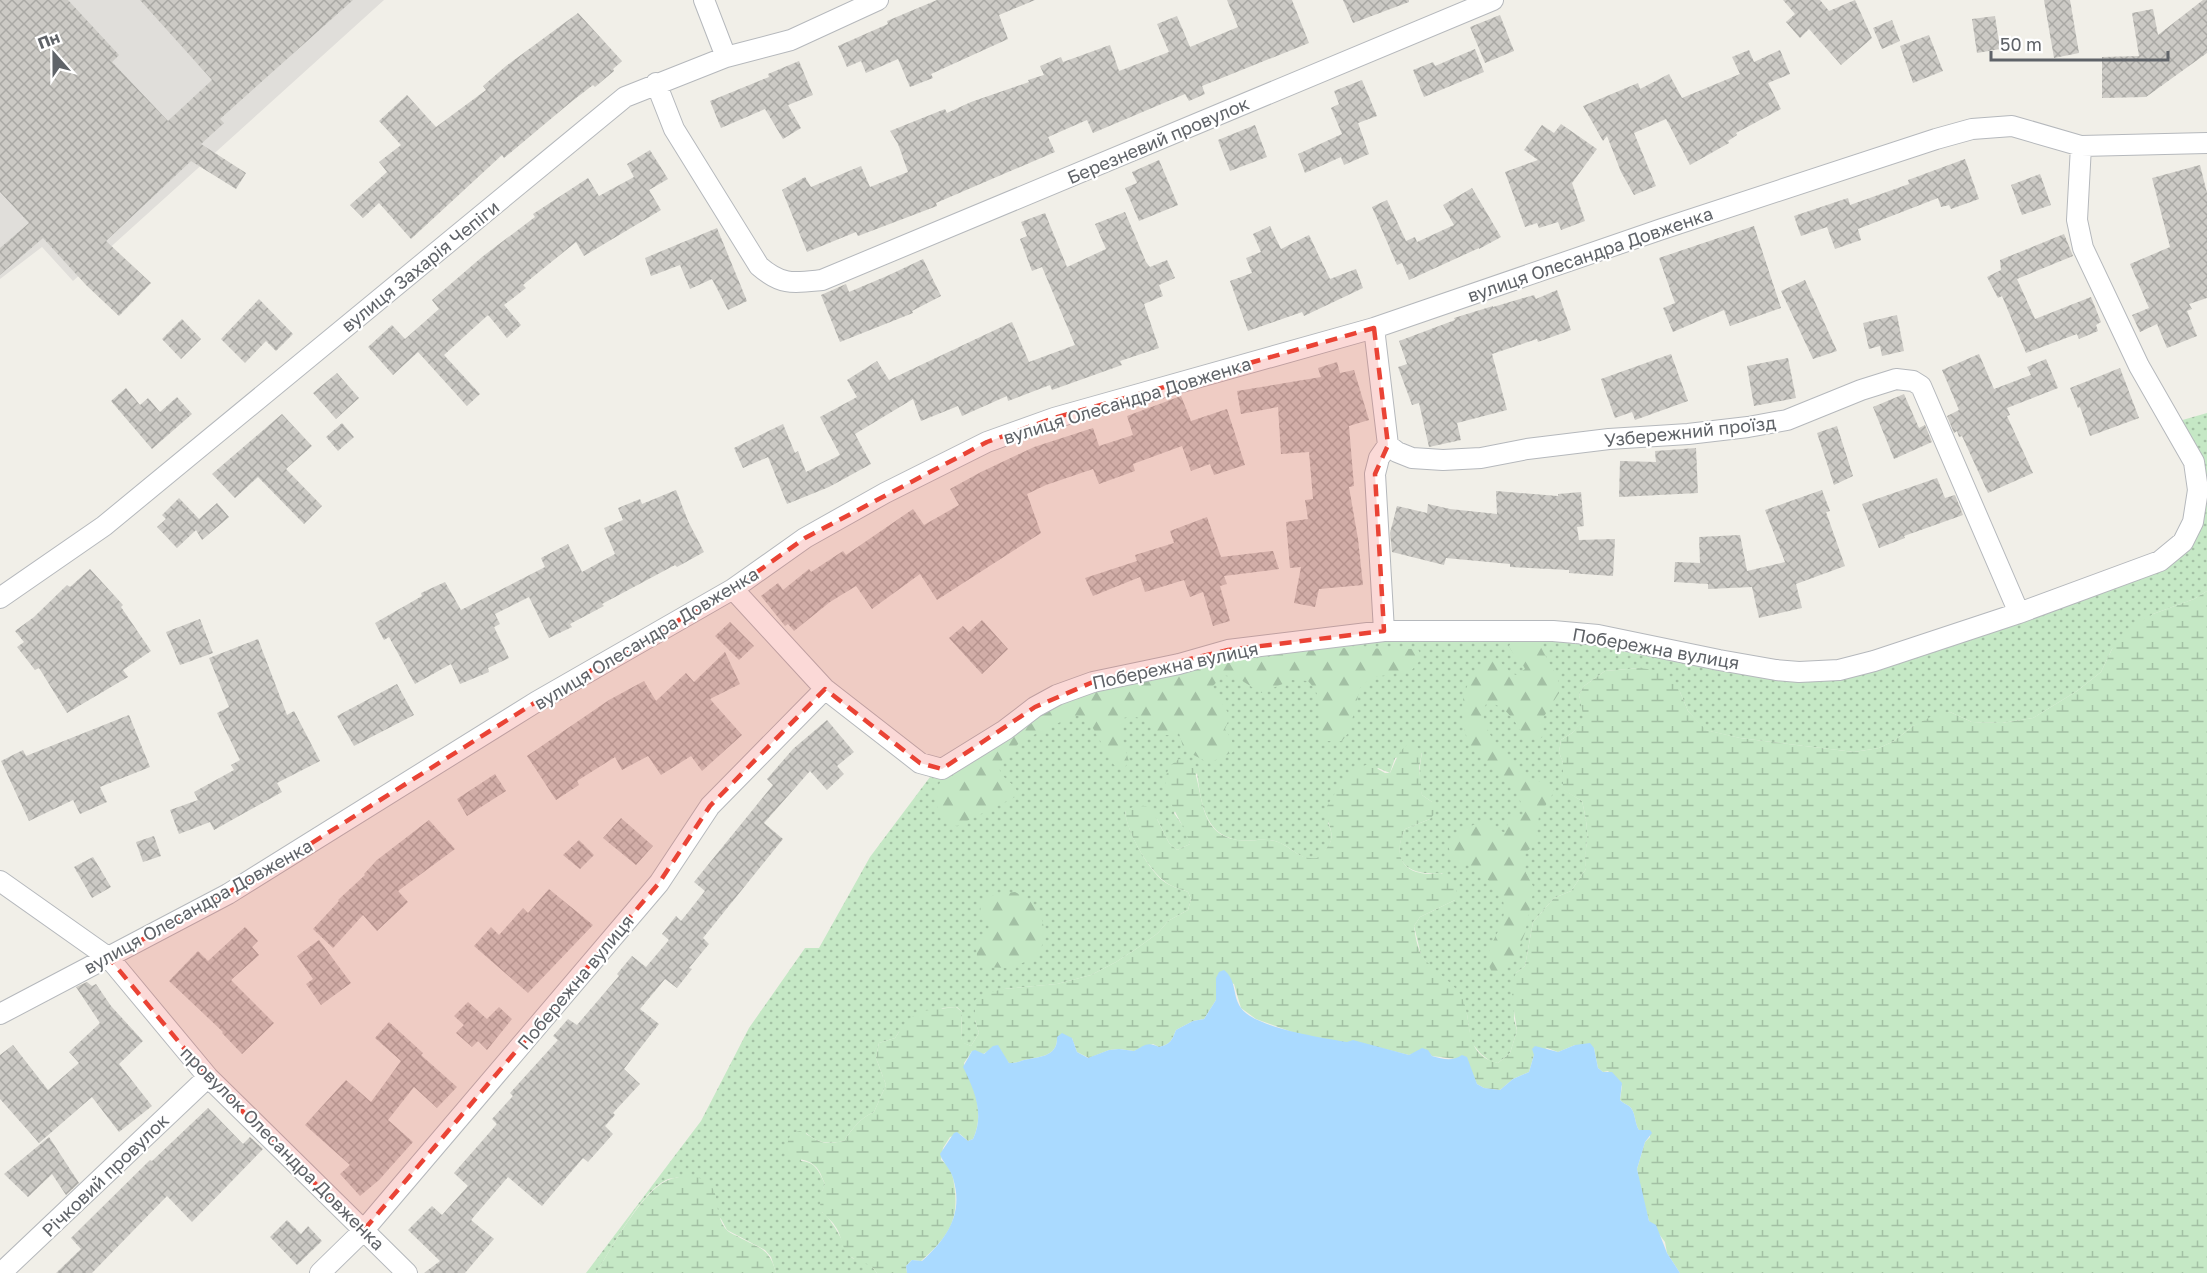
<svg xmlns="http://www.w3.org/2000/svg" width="2207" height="1273" viewBox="0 0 2207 1273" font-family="'Golos Text',sans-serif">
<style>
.industrial{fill:#e0deda}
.grass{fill:url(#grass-dots)}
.forest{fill:url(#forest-firs)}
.wetland{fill:url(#wetland-marsh)}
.water{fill:#aadaff}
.building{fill:url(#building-cross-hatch)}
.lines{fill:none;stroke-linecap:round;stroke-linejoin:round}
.street-casing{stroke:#b5b8bc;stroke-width:22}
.street{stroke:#fff;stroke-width:20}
.marked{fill:#ea4335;fill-opacity:0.2;stroke:#ea4335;stroke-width:4.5;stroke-dasharray:12 8;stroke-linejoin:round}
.labels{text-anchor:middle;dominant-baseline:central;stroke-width:4.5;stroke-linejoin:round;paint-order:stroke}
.street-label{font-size:18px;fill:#5f6368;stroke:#fff}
</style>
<defs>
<pattern id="grass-dots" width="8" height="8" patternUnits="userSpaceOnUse" patternTransform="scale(1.5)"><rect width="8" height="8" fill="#c5e8c5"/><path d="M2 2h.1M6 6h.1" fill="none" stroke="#a3c0a4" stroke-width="1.8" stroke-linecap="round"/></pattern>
<pattern id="forest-firs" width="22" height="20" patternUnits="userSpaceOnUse" patternTransform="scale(1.5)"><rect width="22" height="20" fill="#c5e8c5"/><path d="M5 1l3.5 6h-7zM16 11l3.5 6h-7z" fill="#a3c0a4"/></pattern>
<pattern id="wetland-marsh" width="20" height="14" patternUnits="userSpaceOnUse" patternTransform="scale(1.5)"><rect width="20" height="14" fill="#c5e8c5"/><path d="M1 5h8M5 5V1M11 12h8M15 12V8" fill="none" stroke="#a3c0a4"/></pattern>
<pattern id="building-cross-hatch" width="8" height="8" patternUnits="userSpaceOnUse" patternTransform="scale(1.5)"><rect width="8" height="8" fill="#cccac5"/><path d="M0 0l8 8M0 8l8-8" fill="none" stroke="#a9a8a4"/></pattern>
</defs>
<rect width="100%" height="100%" fill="#f1efe8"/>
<path class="industrial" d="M0,0H384L73,281L42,247L0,279Z"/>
<path class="grass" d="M2207,413V591L2194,599L2153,614L2112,649L2101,672L2077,691L2033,718L2002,723L1972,722L1950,712L1913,726L1894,741L1879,748L1854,752L1740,738L1705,730L1688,711L1680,692L1639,668L1605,671L1584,686L1579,695L1585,719L1572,733L1561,740L1559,752L1563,763L1564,790L1582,801C1585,814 1588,827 1587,840C1586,850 1585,858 1586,869L1571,891L1554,898L1533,922L1525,966L1516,973L1514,1019L1517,1031L1510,1053L1498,1063L1490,1061L1481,1054L1471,1042L1467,1014L1421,955L1414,926L1420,917L1455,900L1442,873C1409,876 1389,863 1405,829L1430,819L1432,802L1422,795C1418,780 1419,768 1422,753L1395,758L1390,773L1378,768L1328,823C1336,840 1330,846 1317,859C1297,860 1292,846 1275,841C1262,838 1249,842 1237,840C1204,834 1201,801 1197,773L1174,813L1187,832L1190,844L1177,850L1169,843L1157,819L1125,810C1126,830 1147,867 1162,880C1170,887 1179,888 1188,892L1191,899L1188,910L1168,921L1158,933L1136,949L1116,962L1091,975L1057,984L1004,989L975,1020L979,1033L971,1046L963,1043L961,1038L962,1012L957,1007L943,1008L899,1032L895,1038L879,1043L876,1058L886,1085L874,1112C860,1118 853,1128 844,1141C828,1144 819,1144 806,1133L801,1161C816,1162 819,1172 825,1184L822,1192V1212C838,1227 841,1241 852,1258L869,1263L877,1273H776L771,1257L765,1250L727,1230L721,1219L680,1177C675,1178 670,1178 666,1180C641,1192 612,1248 596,1273H586L701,1121L749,1028L805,948H819L870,857L930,777L1062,699L1279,647L1409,638H1598L1796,675L2140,574L2200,526L2179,421Z"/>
<path class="forest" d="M1524,637L1538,642L1558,679L1559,693L1541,721L1544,736L1538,740L1525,737C1513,720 1509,708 1488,702C1469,720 1513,768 1530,778C1537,782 1546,782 1552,787L1554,792L1539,816L1536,838L1531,848L1525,853L1523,861L1526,873L1534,888L1525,933L1515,958L1496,977C1470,949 1518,928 1500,893C1495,884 1477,871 1469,864H1456L1451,860L1448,842C1462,835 1474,816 1492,825C1497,828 1500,831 1505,833L1510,817L1522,815L1525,811L1515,790L1470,745C1455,714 1461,672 1495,659C1504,663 1507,672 1516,675L1525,669C1521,660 1513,655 1509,646L1513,639Z
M1330,648L1418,649L1422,658L1412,670L1371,678L1360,688L1349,732L1342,741H1321C1318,716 1327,701 1308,681L1292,680L1261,693L1238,678L1223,675L1213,686C1216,698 1225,705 1230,717L1225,729L1232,741L1233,752L1209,763L1184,750L1179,733L1174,731L1169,735H1158C1147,725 1141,712 1124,718L1120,730L1129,762L1123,769L1114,765L1086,716H1073L1021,741L998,765C1003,783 1012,778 1019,795L957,826L943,821C921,780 957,763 987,746C1020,726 1053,707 1089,693C1136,675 1192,668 1241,659C1259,661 1271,655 1288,652C1302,650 1316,649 1330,648Z
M1015,892L1030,900L1042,920L1046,935L1039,953L1025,962L1008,968L983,967L977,956L976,944L990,931L989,922L980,915L981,902C991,894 1003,893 1015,892Z"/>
<path class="wetland" d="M2207,591V1273H1680L1667,1253L1665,1242L1649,1221L1640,1188L1637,1169L1645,1142L1650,1137V1130H1639C1634,1123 1636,1111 1629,1106C1626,1104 1623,1103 1620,1100L1622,1086L1608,1071L1603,1072L1598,1068L1594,1048L1575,1045L1558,1052L1547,1048L1534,1055L1529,1072L1513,1079L1500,1090L1484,1088L1477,1084L1471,1071L1456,1059L1432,1056L1425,1049L1409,1055L1353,1041L1348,1043L1303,1036L1256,1019L1241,1008L1234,984L1216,978V1000L1204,1019L1193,1021L1176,1030C1172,1040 1171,1044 1159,1047L1153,1044L1134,1051L1119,1049L1109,1050L1089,1058L1077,1052L1072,1038L1057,1037C1058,1057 1038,1057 1024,1060C1018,1062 1016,1063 1009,1063L1002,1055L1001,1050H990L983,1054L972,1051L964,1063C965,1070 968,1074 971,1081C978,1100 982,1120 973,1139L968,1141L960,1134L950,1137L943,1148L941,1160C949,1165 953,1174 954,1184C960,1221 948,1237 921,1261L912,1260L906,1266L907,1273H877C869,1261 864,1265 853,1258C841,1252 843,1236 835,1226C832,1220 825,1217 822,1212C818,1203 821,1192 825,1184C822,1178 820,1170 815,1166C806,1157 796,1162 785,1150L791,1133L800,1131C821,1141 819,1146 844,1141C853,1128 860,1118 874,1112L886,1085L876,1058L879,1043L895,1038L907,1020L922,1011L956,1007L962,1012L961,1038L964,1043L971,1046L979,1033L975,1020V1000L983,994L1004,989L1057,984L1091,975L1116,962L1136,949L1158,933L1168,921L1188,910L1191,899L1188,892C1179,888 1170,887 1163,880C1147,867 1126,831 1125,810L1136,806H1146L1157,819L1169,843L1177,850L1190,844C1184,820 1146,779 1179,759L1191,762C1205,791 1196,834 1238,840C1250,842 1263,838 1275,841C1292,846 1297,860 1317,858C1339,838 1331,835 1325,810C1336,791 1347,770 1369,764L1385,773H1390C1396,761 1397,753 1408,744L1415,745L1422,752L1419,768L1422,795L1432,802L1435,813L1430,819L1405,829C1394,852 1399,873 1429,874C1434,874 1439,872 1443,874C1455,879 1459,889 1455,900L1420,917L1414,926C1415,935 1417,946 1421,954C1427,966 1451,980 1460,994C1475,1019 1460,1054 1498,1063L1510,1053L1517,1031L1512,997L1513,980L1516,973L1525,966L1533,922L1554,898L1571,891L1586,869C1584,858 1586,850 1587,840C1588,827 1585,814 1582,801L1563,790V763L1559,752L1561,740L1572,733L1584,719L1579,695L1584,686L1605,671L1639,668L1655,670L1669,675L1680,692L1688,711L1706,730L1740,738L1854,752L1879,748L1894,741L1913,726L1936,714L1950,712L1972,722L2002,723L2033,718L2077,691L2101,672L2112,649L2123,633L2153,614L2194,599Z
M693,1176C726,1184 710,1206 725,1228C728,1232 732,1234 737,1236C759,1249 769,1246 776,1273H596C612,1248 640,1194 666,1181C674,1177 684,1176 693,1176Z"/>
<path class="water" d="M1224,970C1237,980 1232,996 1241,1008C1255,1028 1324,1038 1347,1042L1353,1040L1409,1055L1422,1048L1428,1050L1432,1056C1443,1059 1452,1062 1462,1055L1467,1057L1477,1084L1484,1088L1500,1090L1513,1079L1529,1072L1534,1055L1532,1049L1535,1046L1558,1052L1575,1045L1590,1043L1594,1048L1598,1068L1603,1072H1612L1622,1083L1620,1100C1623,1103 1626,1104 1629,1106C1636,1111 1634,1123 1639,1130H1650L1652,1133L1645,1142L1637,1169L1649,1221L1656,1225L1667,1253L1680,1273H907L906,1266L912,1260L922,1261C947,1238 964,1214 953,1178C950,1168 943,1163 940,1154L954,1133L957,1132L968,1141L973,1139C985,1114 974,1089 963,1067L972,1051L975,1050L984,1054L993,1046L998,1045L1009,1063C1016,1063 1018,1062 1024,1060C1038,1057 1058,1057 1057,1037L1062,1033L1072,1038L1077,1052L1088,1058L1109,1050L1119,1049L1134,1051C1144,1046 1147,1041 1159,1047C1171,1044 1172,1040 1176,1030L1193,1021L1204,1019L1216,1000V978L1219,972Z"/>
<path class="building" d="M0,0H68L119,55L112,62L168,121L212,80L140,0H353L220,119L224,123L201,144L246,173L236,189L191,161L106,241L151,283L119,316L86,285L43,238L0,275V248L29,223L0,192Z
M937,0H1035L999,15L1008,39L931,74L933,78L910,87L898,59L866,73L861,61L847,67L838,46L888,24L887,21Z
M1227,0H1292L1309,43L1202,86L1205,94L1189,101L1185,94L1093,133L1087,120L1048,137L1055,152L936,203L937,206L858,236L856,232L807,252L782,190L805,177L811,187L861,166L870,187L908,172L898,144L890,131L945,109L947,113L971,102L1029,82L1028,80L1044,75L1040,66L1061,57L1063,62L1110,45L1119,71L1169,52L1157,24L1177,16L1190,47L1238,27Z
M1343,0H1409V2L1353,23Z
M1783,0H1820L1829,11L1855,0L1872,38L1841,65L1809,29L1800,38L1786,22L1795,14Z
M2044,0H2070L2079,53L2054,58Z
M2203,0H2207V53L2146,97L2102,98V57L2139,56L2132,13L2153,9L2158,35Z
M578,13L622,61L613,69L614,71L595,87L593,85L571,102L504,158L502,155L411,239L379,203L363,218L350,205L387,172L379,162L401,145L379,121L407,95L436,127L486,90L483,86L506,66Z
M1500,15L1514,51L1485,63L1470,27Z
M1995,16L2000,49L1977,53L1972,19Z
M1892,20L1900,41L1882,49L1873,28Z
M1929,35L1943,71L1913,83L1900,46Z
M1475,49L1484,72L1424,97L1413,70L1433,62L1435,66Z
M1749,50L1754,62L1780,50L1790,74L1768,83L1781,109L1736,133L1737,135L1728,141L1729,143L1690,165L1666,119L1634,133L1656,186L1634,195L1621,172L1607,136L1603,141L1583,106L1638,83L1640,89L1669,74L1682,98L1740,74L1732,57Z
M799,61L813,95L788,105L801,128L783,139L765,109L721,128L710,101L769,77L768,74Z
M1362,80L1377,116L1358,123L1369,154L1344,165L1341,157L1305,173L1298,154L1342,134L1331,108L1339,104L1334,91Z
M1561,124L1597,149L1572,183L1585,221L1561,230L1558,222L1539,228L1537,223L1525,227L1505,172L1538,160L1524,150L1542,125L1554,133Z
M1255,125L1267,157L1230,171L1218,140Z
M650,150L668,179L649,190L661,210L584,256L576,242L523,285L526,288L504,305L521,325L507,338L488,315L444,355L480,394L467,406L418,352L393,375L368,347L392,325L405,339L439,309L432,300L482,257L535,217L533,214L588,178L599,196L634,177L627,164Z
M1965,159L1979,199L1951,209L1949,205L1941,207L1938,198L1858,229L1861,240L1835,249L1827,227L1801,236L1794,216L1848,198L1850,205L1909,184L1908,180Z
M1159,160L1178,205L1139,221L1125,188L1137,183L1132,172Z
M2200,165L2207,193V298L2189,304L2192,309L2187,311L2197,336L2167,348L2157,324L2140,332L2132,315L2149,308L2130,264L2170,247L2152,178Z
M2040,174L2051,205L2022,215L2011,185Z
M1472,188L1501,237L1479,249V248L1409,280L1402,263L1397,265L1372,207L1387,200L1406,241L1415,237L1417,242L1454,225L1443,205Z
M1125,212L1146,262L1150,267L1167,260L1175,278L1159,285L1163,296L1144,304L1159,348L1120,361L1122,365L1052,390L1050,385L1008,401L1007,396L962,416L958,406L921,421L913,399L855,434L871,464L829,487L787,504L768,457L743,468L734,448L783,424L795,453L798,451L806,472L840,455L820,417L857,397L847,380L877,361L889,380L1012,322L1029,362L1075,345L1042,267L1032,271L1020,239L1027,236L1021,222L1045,213L1067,267L1106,249L1095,224Z
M1270,226L1281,249L1309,235L1330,279L1356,269L1363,288L1304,316L1302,312L1248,331L1230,281L1252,273L1246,258L1261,252L1253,234Z
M1754,226L1781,308L1730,326L1724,310L1673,332L1663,308L1675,303L1659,258Z
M717,228L747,301L728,310L712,279L690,289L680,265L651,276L645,258Z
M2064,234L2073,256L2017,279L2035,319L2091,297L2101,322L2096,325L2098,331L2079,339L2077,334L2026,353L2002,296L1998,298L1987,277L2001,270L2000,260Z
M923,259L941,296L912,311L913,313L840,342L821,295L846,284L849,292L887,276Z
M1805,280L1837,351L1813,359L1781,291Z
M1557,290L1571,330L1538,342L1537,339L1492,354L1507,410L1457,423L1461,440L1429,447L1419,403L1412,405L1398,367L1407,364L1399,341L1455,320L1454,318L1493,306V307L1534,295L1536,299Z
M259,299L293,334L276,351L266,341L245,363L221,339Z
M1897,315L1904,351L1882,356L1880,346L1869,349L1863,323Z
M182,319L201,339L181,359L162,339Z
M1671,354L1688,401L1635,420L1632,412L1615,418L1601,379Z
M1979,354L1994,389L2031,375L2027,367L2046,359L2058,388L2007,408L2010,415L2007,416L2033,473L1988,493L1962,436L1959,437L1957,431L1954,433L1947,416L1959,410L1942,370Z
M1788,358L1796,398L1754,406L1747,366Z
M1337,362L1340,373L1354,370L1369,420L1349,426L1354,486L1349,487L1358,539L1363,585L1319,589L1315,607L1294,603L1301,567L1290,568L1286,522L1308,519L1305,500L1313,499L1309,452L1281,454L1278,407L1241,414L1237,391L1321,377L1318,368Z
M2120,368L2139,418L2090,436L2080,407L2078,408L2070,388Z
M337,373L359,398L336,419L313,393Z
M126,388L140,405L148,398L160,412L177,397L192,414L152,449L111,401Z
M1904,394L1919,428L1925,425L1932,442L1894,459L1873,407Z
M1181,396L1191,421L1227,409L1245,465L1214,475L1210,464L1191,471L1182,446L1133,464L1135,471L1099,484L1093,469L1046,485L1027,494L1041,533L937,600L920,574L872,609L856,586L830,602L794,631L788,624L785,626L761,596L778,583L783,590L809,569L811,572L843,551L846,555L913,509L924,525L959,505L950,489L981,472L1034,447L1093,428L1099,446L1133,435L1127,416Z
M282,414L312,446L286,469L322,506L304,524L258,477L235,498L212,474Z
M342,423L354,437L338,451L326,437Z
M1837,426L1853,476L1834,485L1817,433Z
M1696,448L1698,493L1619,497L1620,461L1656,462L1655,451Z
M1937,478L1945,498L1955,495L1963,515L1904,536L1905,538L1879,548L1862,504Z
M676,490L688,521L704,552L677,567L675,565L602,604L604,606L570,624L572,627L549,638L529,597L495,614L500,624L494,627L509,658L488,668L489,672L460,684L451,664L415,684L389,637L384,640L375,623L422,596L421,593L445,582L461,610L545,567L541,558L568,544L582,572L615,554L604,528L623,520L618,508L640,499L642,504Z
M1822,490L1830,511L1826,512L1845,566L1796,584L1802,608L1759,618L1752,587L1708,589V584L1674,582L1675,562L1700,563L1699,537L1740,535L1747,571L1785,562L1765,510Z
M1496,491L1558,496V494L1581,492L1584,526L1577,527L1579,540L1615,539L1613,576L1569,573V570L1510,567V564L1446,558L1444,565L1392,552L1390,533L1397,506L1427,513L1428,504L1450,509L1497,514Z
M179,498L199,519L217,503L229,517L202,540L196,530L177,548L157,527L166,519L162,515Z
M1207,517L1221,557L1273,551L1279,569L1224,576L1227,584L1220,586L1230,621L1213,626L1203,592L1190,597L1184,580L1145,592L1140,577L1093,596L1085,578L1137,561L1135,555L1174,543L1170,531Z
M90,569L123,605L121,607L151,651L123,670L128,677L67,713L39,668L35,670L17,647L24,642L15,631L34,617L67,585L70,587Z
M200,619L213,653L180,665L166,632Z
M982,620L1008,649L982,674L949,638L963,626L969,632Z
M730,622L754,646L739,660L715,636Z
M258,639L287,715L294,711L320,761L277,783L282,792L214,830L210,822L179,834L170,810L198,800L194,792L234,770L231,765L240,760L217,713L229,707L209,658Z
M725,652L740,684L710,699L742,735L702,771L691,756L661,775L648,756L622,770L615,757L577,781L579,785L556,800L527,756L609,700L644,681L656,701L686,673L694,682Z
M397,684L414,715L354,746L337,716Z
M129,715L150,767L100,787L107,802L80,814L73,800L29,821L1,761L23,750L26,756Z
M827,720L854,752L837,766L844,774L827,790L810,771L764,823L783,839L703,938L709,944L689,968L692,969L677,988L665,979L640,1009L659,1024L624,1069L640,1084L613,1113L615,1115L605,1126L613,1134L588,1162L583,1158L542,1206L508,1177L471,1220L494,1239L465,1273H424L440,1261L408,1230L432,1206L442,1215L468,1186L454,1173L497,1124L492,1119L513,1096L510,1093L558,1040L553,1036L568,1019L577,1025L619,976L617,974L632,956L646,967L669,940L662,934L676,916L681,921L705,891L694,882L773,785L767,779L793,749Z
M495,774L506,791L467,816L457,799Z
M621,818L653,846L636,865L603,838Z
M429,820L455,849L398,891L408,902L377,931L363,915L333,948L313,929L339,901L338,900L365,875L364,874L377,860Z
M154,836L161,856L143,862L136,842Z
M579,840L594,855L580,869L563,855Z
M93,857L111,887L92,898L74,867Z
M549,889L593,925L528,993L474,946L491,927L499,935L523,908L528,913Z
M245,927L258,941L252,947L259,955L231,980L274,1023L242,1054L222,1033L223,1032L169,981L198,951L208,961Z
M319,940L351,983L321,1005L306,984L313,979L297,956Z
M87,982L92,986L96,984L111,1006L143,1041L119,1064L152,1106L119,1132L92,1097L39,1143L0,1099V1055L13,1045L48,1090L79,1063L69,1052L100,1023L76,987Z
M468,1002L487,1019L499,1007L512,1019L487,1050L478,1041L472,1047L456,1033L464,1025L454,1016Z
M389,1022L423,1053L421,1055L457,1087L437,1108L414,1087L388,1120L413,1142L379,1180L360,1196L340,1174L350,1165L305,1125L346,1080L371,1102L401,1061L375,1038Z
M208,1108L243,1144L250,1137L263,1149L192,1222L167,1196L92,1273H56L81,1249L71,1238L150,1160L152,1161Z
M49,1137L79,1183L66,1195L52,1174L28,1197L4,1174Z
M287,1220L301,1234L308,1226L322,1241L297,1265L270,1237Z"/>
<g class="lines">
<defs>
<path id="street" d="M704,0L726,57
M656,83L674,129L759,266C782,286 794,283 822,280L1493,0
M1374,328L1388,445L1379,458L1375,474L1384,631
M1388,445L1397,452L1412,458L1443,460L1481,458L1527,449L1609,439L1688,434L1748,427L1787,420L1861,390L1896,379L1913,381L1921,386L2019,613
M733,589L825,689L920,763L942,769L1005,730L1035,707L1057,695L1093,682L1179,664L1228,650L1384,631H1553L1598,635L1719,660L1776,670L1799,672L1839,670L1874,661L2019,613L2160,561L2183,542L2193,522L2198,490L2194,462L2139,366L2083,248L2077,220L2081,146
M0,598L104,526L625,97L726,57L791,40L878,0
M0,881L109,958L208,1077L407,1273
M0,1014L228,894L536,702L733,589L805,538L885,493L987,442L1054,418L1374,328L1662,229L1936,139L1972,129L2012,126L2081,146L2207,143
M1,1273L208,1077
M320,1273L363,1231L659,883L710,806L825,689"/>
</defs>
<use href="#street" class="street-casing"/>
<use href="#street" class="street"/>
</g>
<path class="marked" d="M1374,328L1388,445L1375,474L1384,631L1228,650L1093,682L1035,707L942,769L920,763L825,689L710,806L659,883L363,1231L208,1077L109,958L272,868L536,702L733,589L805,538L987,442L1054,418Z"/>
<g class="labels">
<g class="street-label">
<text transform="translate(1158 140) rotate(-23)">Березневий провулок</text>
<text transform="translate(1590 254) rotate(-19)">вулиця Олесандра Довженка</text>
<text transform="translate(420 266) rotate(-39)">вулиця Захарія Чепіги</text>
<text transform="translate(1127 400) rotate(-17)">вулиця Олесандра Довженка</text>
<text transform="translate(1690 431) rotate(-6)">Узбережний проїзд</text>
<text transform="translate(646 638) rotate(-31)">вулиця Олесандра Довженка</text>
<text transform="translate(1656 648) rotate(10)">Побережна вулиця</text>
<text transform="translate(1175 665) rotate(-12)">Побережна вулиця</text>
<text transform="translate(198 906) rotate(-29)">вулиця Олесандра Довженка</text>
<text transform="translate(575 982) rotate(-50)">Побережна вулиця</text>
<text transform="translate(283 1148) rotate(45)">провулок Олесандра Довженка</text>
<text transform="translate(105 1175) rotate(-44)">Річковий провулок</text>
</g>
</g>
<g transform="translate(54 54) rotate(339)" stroke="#ffffff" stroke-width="4.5" paint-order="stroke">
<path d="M0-4.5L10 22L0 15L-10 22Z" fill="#5f6368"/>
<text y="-9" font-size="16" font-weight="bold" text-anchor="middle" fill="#5f6368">Пн</text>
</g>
<path d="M1991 51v9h177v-9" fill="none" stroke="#5f6368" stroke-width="3"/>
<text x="2000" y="51" font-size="18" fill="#5f6368" stroke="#ffffff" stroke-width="4.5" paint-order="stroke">50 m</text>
</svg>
